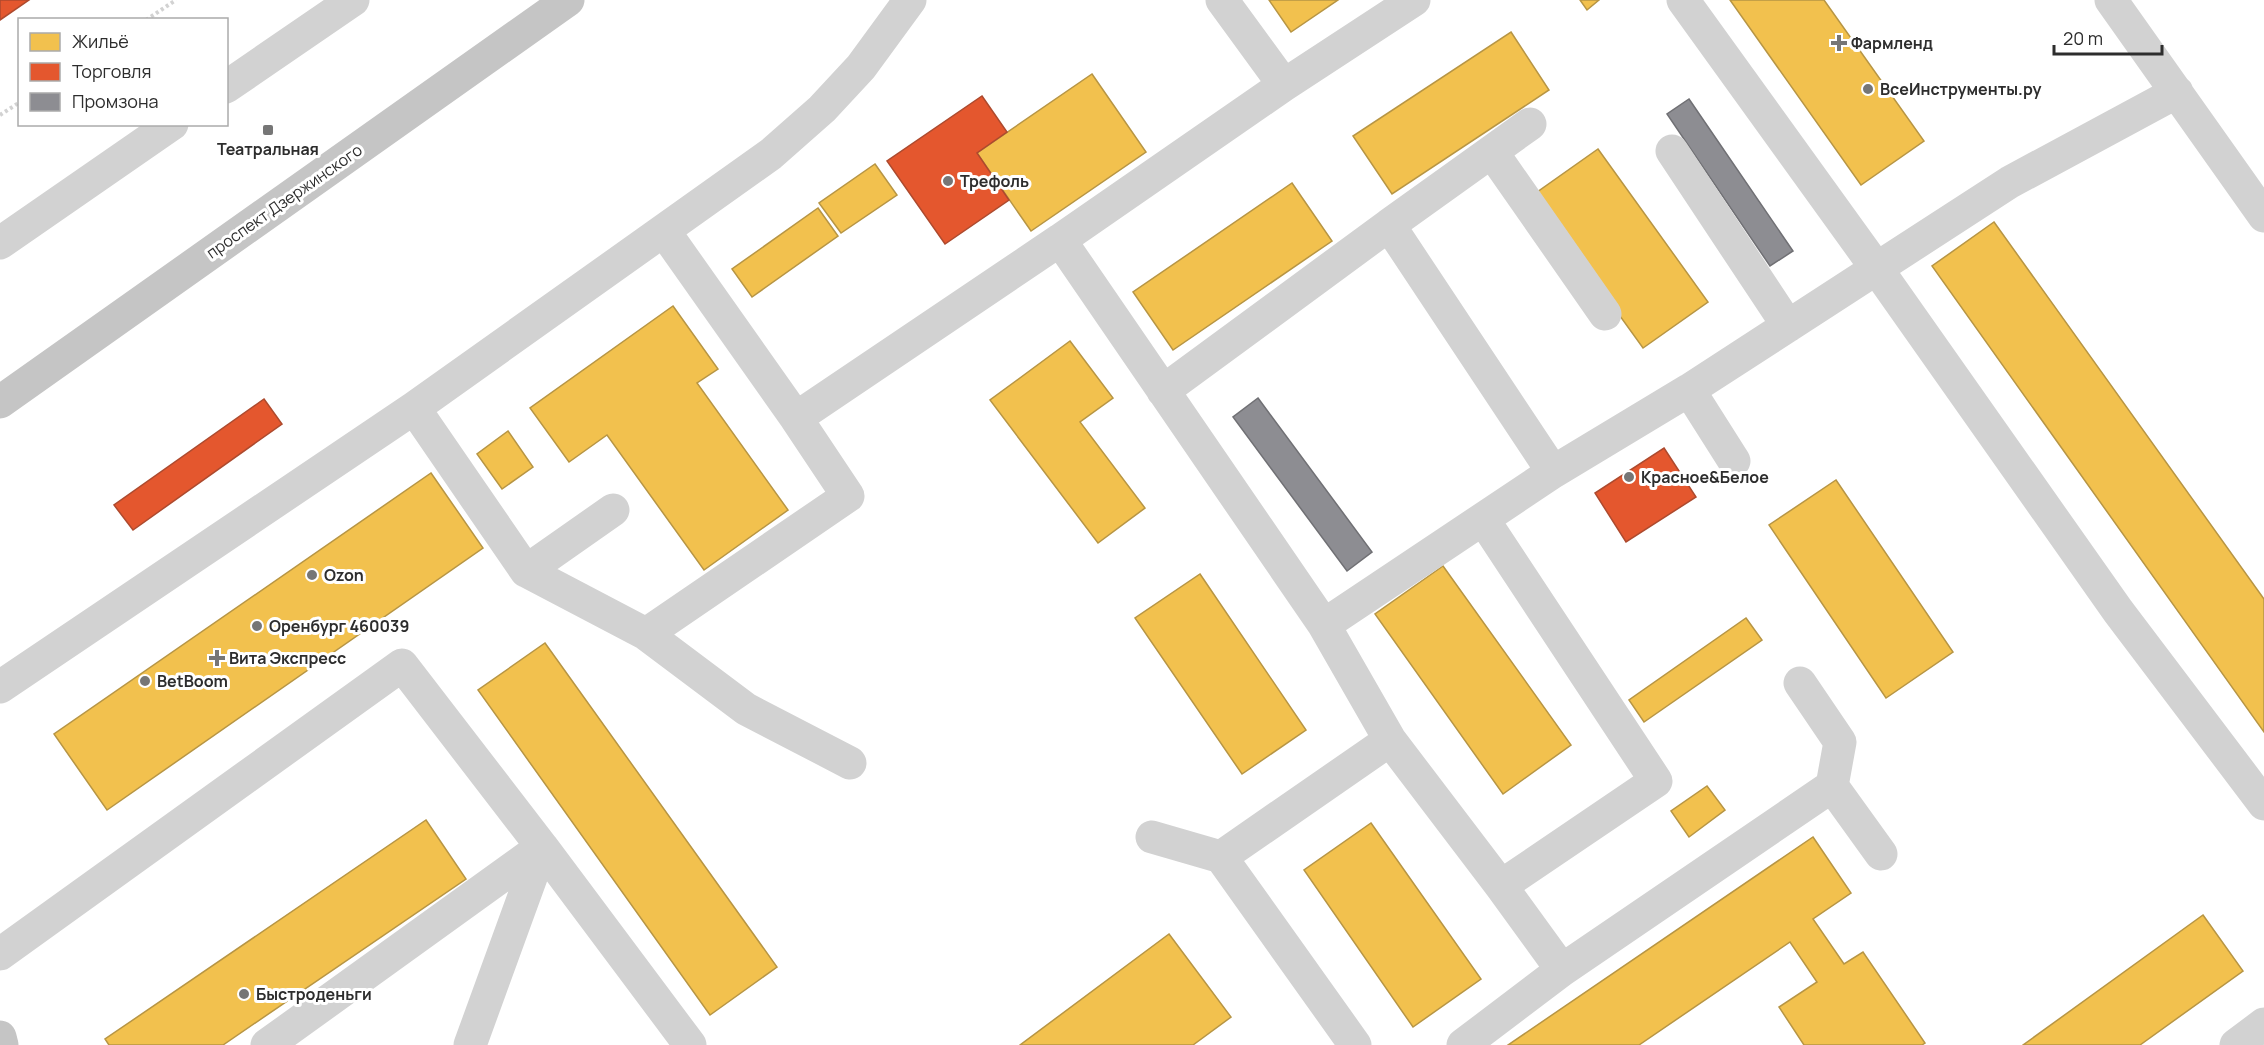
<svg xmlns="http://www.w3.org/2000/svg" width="2264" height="1045" viewBox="0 0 2264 1045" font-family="Manrope,sans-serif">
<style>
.homes{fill:#f2c14e;stroke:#b79544;stroke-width:1.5}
.shops{fill:#e4572e;stroke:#ad4a2e;stroke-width:1.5}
.industry{fill:#8d8d92;stroke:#707074;stroke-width:1.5}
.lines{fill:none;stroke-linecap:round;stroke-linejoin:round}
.path{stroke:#d2d2d2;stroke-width:4;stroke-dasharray:3 3;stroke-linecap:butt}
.minor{stroke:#d2d2d2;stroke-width:33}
.major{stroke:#c5c5c5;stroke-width:33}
.poi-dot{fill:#767676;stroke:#fff;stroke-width:2}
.labels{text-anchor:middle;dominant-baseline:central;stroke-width:6;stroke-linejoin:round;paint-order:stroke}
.poi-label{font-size:16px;font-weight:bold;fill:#2d2d2d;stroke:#fff;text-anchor:start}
.street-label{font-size:16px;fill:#2d2d2d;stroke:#fff}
</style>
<rect width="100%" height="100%" fill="#fff"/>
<path class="homes" d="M1269,0H1338L1291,32Z
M1580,0H1599L1587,10Z
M1730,0H1824L1924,141L1861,185Z
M1511,32L1549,90L1392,194L1353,136Z
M1092,74L1146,152L1031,231L977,153Z
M1598,149L1708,302L1643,348L1533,195Z
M875,164L897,195L841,233L819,203Z
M1292,183L1332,241L1173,350L1133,292Z
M818,208L838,236L752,297L732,269Z
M1994,222L2264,599V732L1932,266Z
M673,306L718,369L697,383L788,510L704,570L607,435L569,462L530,408Z
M1070,341L1113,398L1080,422L1145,508L1098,543L990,400Z
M508,431L533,467L502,489L477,454Z
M431,473L483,548L107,810L54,734Z
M1836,480L1953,652L1886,698L1769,525Z
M1443,566L1571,745L1503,794L1375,614Z
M1200,574L1306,730L1242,774L1135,618Z
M1746,618L1762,640L1644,722L1629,700Z
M545,643L777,967L710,1015L478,690Z
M1707,786L1725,810L1689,837L1671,811Z
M426,820L466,879L223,1045H109L105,1039Z
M1371,823L1481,979L1413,1027L1304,870Z
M1813,837L1851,893L1813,919L1844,964L1863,952L1925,1043L1922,1045H1804L1779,1007L1817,982L1790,942L1639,1045H1508Z
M2203,915L2243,971L2140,1045H2023Z
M1169,934L1231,1017L1193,1045H1020Z"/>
<path class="shops" d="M0,0H29L0,20Z
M982,96L1007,132L977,153L1009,200L945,244L887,161Z
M264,399L282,424L133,530L114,505Z
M1664,448L1696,497L1626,542L1595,493Z"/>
<path class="industry" d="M1689,99L1793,251L1770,266L1667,114Z
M1258,398L1372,552L1347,571L1233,417Z"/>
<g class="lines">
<path class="path" d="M146,20L176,0
M0,115L20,102"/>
<path class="minor" d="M1222,0L1284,85L1060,240L1324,625L1390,740L1501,886L1562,970
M1683,0L1877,269L2118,611L2264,804
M2111,0L2264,216
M1284,85L1414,0
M226,87L353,0
M1672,151L1788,326
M1492,152L1605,314
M1389,225L1530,124
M664,231L796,418L1060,240
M0,243L172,124
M1689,390L1734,461
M1163,391L1389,225L1553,472
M414,408L526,571L646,634L848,496L796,418
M1483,519L1656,781L1501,886
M526,571L613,510
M1324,625L1553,472L1689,390L2010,182L2177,92
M646,634L746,709L850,763
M1800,683L1840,742L1832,786L1881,854
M0,687L414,408L771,154L822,109L861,67L910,0
M1152,837L1221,857L1355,1045
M1221,857L1390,740
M0,954L402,665L542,847L470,1045
M267,1045L542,847L690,1045
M1463,1045L1562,970L1832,786
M2236,1045L2264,1024"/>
<path class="major" d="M0,402L568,0
M0,1037L2,1045"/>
</g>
<g class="poi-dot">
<path d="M1836 34h6v6h6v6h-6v6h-6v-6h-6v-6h6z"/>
<circle cx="1868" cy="89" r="6"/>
<rect x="262" y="124" width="12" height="12" rx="3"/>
<circle cx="948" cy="181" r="6"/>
<circle cx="1629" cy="477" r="6"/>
<circle cx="312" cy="575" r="6"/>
<circle cx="257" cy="626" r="6"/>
<path d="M214 649h6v6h6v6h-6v6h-6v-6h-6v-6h6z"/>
<circle cx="145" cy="681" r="6"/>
<circle cx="244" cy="994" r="6"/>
</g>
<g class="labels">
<g class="poi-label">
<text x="1851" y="43">Фармленд</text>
<text x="1880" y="89">ВсеИнструменты.ру</text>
<text x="268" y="149" text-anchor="middle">Театральная</text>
<text x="960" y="181">Трефоль</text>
<text x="1641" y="477">Красное&amp;Белое</text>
<text x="324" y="575">Ozon</text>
<text x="269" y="626">Оренбург 460039</text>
<text x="229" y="658">Вита Экспресс</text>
<text x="157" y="681">BetBoom</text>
<text x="256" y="994">Быстроденьги</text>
</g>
<g class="street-label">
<text transform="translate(284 201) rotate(-35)">проспект Дзержинского</text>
</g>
</g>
<rect x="18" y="18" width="210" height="108" fill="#ffffff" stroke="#ababab" stroke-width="1.5"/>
<rect x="30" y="33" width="30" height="18" fill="#f2c14e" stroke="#ababab" stroke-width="1.5"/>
<text x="72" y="48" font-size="18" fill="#2d2d2d">Жильё</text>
<rect x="30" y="63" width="30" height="18" fill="#e4572e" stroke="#ababab" stroke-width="1.5"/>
<text x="72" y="78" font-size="18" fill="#2d2d2d">Торговля</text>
<rect x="30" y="93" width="30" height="18" fill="#8d8d92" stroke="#ababab" stroke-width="1.5"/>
<text x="72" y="108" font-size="18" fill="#2d2d2d">Промзона</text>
<path d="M2054 45v9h108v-9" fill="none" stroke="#2d2d2d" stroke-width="3"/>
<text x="2063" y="45" font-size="18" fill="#2d2d2d" stroke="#ffffff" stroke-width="4.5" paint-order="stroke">20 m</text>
</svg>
